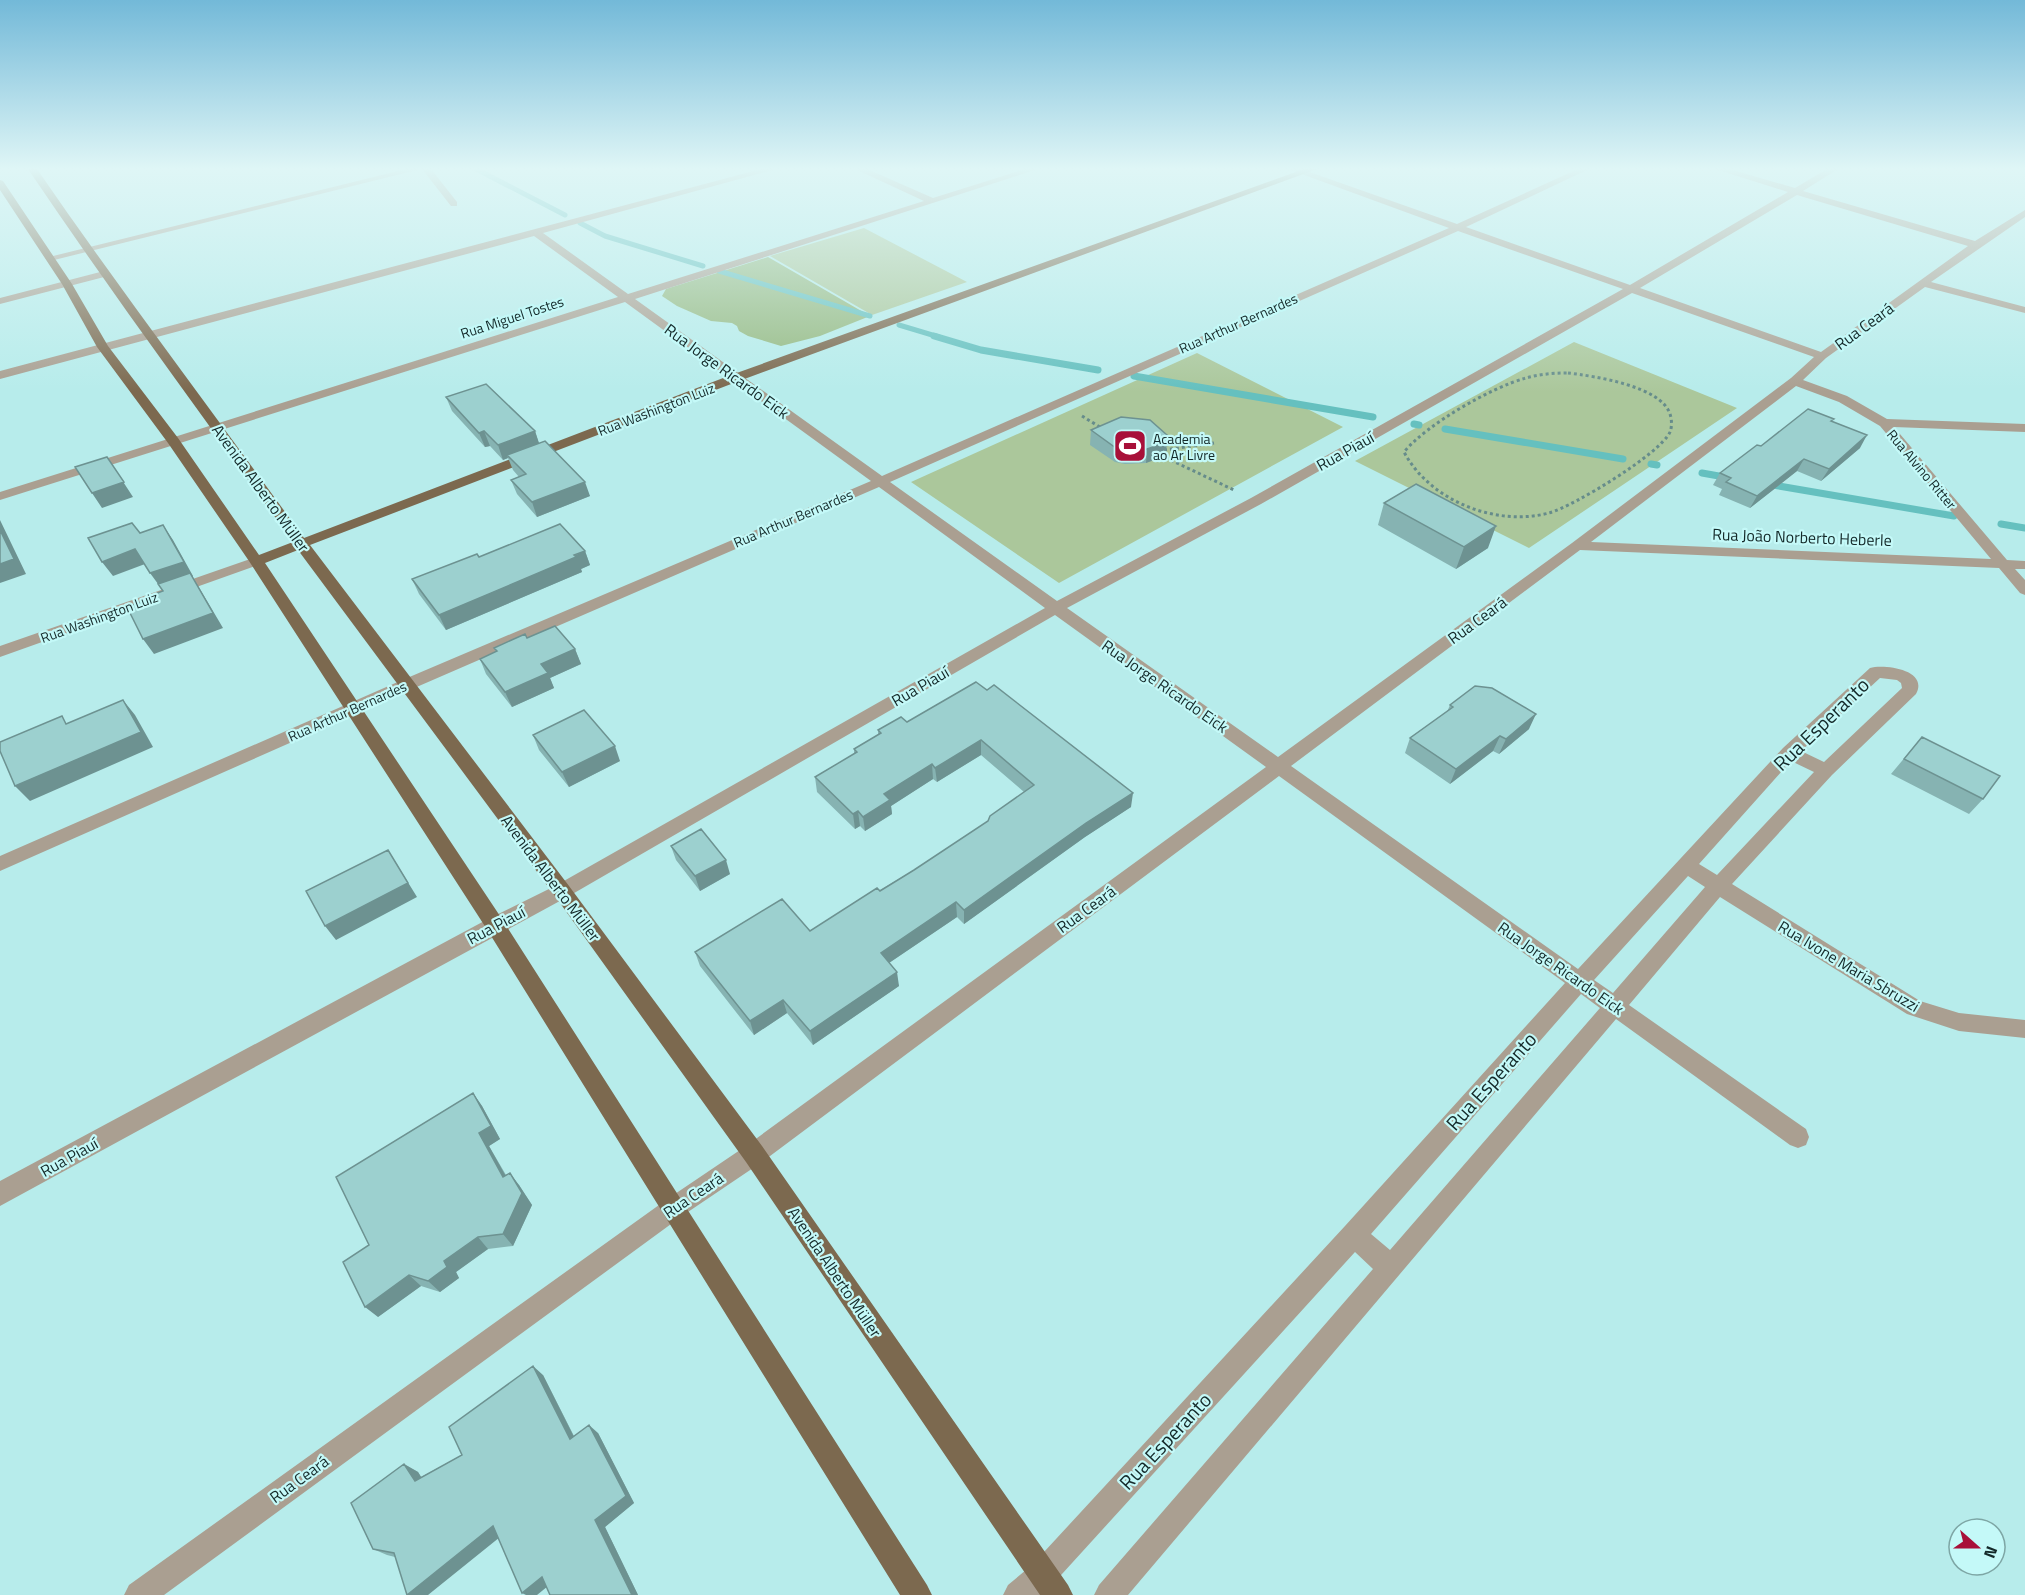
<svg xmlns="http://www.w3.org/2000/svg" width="2025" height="1595" viewBox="0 0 2025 1595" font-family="'Titillium Web',sans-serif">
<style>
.green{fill:#abc79b}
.forest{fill:#95b981}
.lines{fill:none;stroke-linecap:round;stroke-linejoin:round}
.stream-far1{stroke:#65c0bf;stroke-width:5}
.stream{stroke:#65c0bf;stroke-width:7}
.path{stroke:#668c8b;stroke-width:3;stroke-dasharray:3 3;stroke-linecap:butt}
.minor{fill:#aa9f91;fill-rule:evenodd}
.major{fill:#7c694f;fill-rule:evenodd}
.wall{fill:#86b3b2}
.shaded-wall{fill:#6d9291}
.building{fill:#9cd0cf;stroke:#6d9291;stroke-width:1.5}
.labels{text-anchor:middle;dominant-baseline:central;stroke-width:4.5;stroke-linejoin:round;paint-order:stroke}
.far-street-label{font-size:14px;fill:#142929;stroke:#c4f9f8}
.far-poi-label{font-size:14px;fill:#142929;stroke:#c4f9f8;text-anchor:start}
.street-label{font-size:16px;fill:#142929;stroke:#c4f9f8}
.near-street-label{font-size:20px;fill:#142929;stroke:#c4f9f8}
</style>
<rect width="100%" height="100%" fill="#b7eceb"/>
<path class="green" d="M864,228L967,282L872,315L770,256Z
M1574,342L1737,408L1529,548L1355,461Z
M1197,353L1343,427L1059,583L911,482Z"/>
<path class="forest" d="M768,257L870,316L820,336L781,346L748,336L739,331L737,326L732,323L711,321L677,306L662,296L666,289Z"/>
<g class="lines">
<path class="stream-far1" d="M476,169L565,215
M580,223L605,236L703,266
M719,271L870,316
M899,325L939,337"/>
<path class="stream" d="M934,336L981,350L1098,370
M1134,376L1373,417
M1414,424L1419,425
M1445,429L1623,459
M1651,464L1657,465
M1702,473L1730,478
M1767,484L1954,516
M2001,524L2025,528"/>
<path class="path" d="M1568,373C1594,376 1661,386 1670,414C1672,420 1672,427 1670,432C1660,454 1574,506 1549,513C1496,527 1430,501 1404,452C1427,424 1492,387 1526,378C1540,374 1554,373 1568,373Z
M1082,416L1103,429
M1164,450L1214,443
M1160,455L1234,490"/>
<path class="minor" d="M406,169H421L50,261L45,258Z
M422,169H431L457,202V206H451Z
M761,169H776L543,233L628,294L924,201L855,169H867L933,198L1025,169H1038L635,299L882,476L1449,228L1288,169H1301L1457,224L1578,169H1589L1466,227L1630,285L1788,192L1715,169H1729L1795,188L1827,169H1838L1803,191L1975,241L2025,210V217L1931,282L2025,307V313L1925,287L1826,358L1803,380L1847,396L1887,419L2025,424V432L1894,427L2007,560L2025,561V569H2015L2025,580V595L2020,593L1999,568L1580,550L1291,766L1578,969L1783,748L1870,668C1885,664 1929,670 1916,694L1832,775L1732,884L1920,1001L1959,1013L2025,1020V1038L1959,1031L1907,1014L1720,897L1629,1005L1806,1129L1809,1137L1806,1145L1798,1148L1790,1145L1616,1019L1128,1595H1094L1099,1585L1373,1269L1355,1252L1052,1585L1041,1595H1003L1008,1585L1032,1565L1345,1226L1565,983L1279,776L762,1162L682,1216L164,1595H124L129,1585L666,1200L746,1146L1266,767L1055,615L569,896L0,1206V1181L488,919L555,886L1045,608L879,487L412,689L0,871V856L400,681L871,481L625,302L0,500V492L618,297L534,236L0,379V371ZM1797,195L1968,246L1821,352L1640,288ZM1458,231L1623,289L1251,498L1057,601L890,482ZM1632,293L1814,357L1791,378L1572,543L1278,757L1067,608L1261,504ZM1796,386L1839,402L1880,426L1991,559L1591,542ZM1880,678L1897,680L1901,683L1902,688L1824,762L1801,751ZM1791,761L1814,772L1717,875L1699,864ZM1688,876L1705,887L1613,993L1594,980ZM1581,994L1600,1008L1390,1250L1371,1234Z
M104,271L108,272V276L0,304V298Z
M256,557L263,561L261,564L0,657V646Z"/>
<path class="major" d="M28,169H37C123,294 215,415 304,538L731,375L1304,169H1317L739,381L310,545L569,886L762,1146L1068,1585L1073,1595H1040L746,1162L555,896L298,550L265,563L502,919L927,1585L932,1595H900L488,931L249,561L168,443L97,347L62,284L0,190V180L3,181L72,284L108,346L178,438L259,555L293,542C204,418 113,295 28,169Z"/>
</g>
<path class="wall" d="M446,397L535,431L539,444L590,496L537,517L517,494L511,480L519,477L513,470L508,458L503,460L490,446L485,447L452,411Z
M1832,422L1860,448L1821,481L1797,471L1750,508L1719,495L1722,489L1713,485L1720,473L1761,446Z
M1091,430L1168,436L1166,450L1154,460L1146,463L1125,464L1115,462L1090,445Z
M1384,503L1488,548L1456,569L1378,525Z
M585,551L590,565L581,569L582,572L446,630L419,594L412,579L479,557Z
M527,638L575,649L581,664L550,678L554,688L512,707L486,674L480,659L496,652L494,648Z
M976,682L1131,807L1085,837L964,924L957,917L889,963L899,986L813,1045L787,1013L754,1035L700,966L695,952L810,931L914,870L988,821L1024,792L981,755L937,782L933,779L891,806L892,814L865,831L860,826L855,829L817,792L815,777L854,754V749L878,735V730L907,722Z
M1450,705L1529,729L1499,754L1493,751L1450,784L1405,753L1410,738L1447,712Z
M533,735L620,761L569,787L539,750Z
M1922,737L1983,799L1969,814L1891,774Z
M671,846L730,874L700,891L676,860Z
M473,1093L482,1106L500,1139L489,1146L506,1175L519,1185L532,1205L513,1246L488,1249L456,1272L459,1278L440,1292L421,1286L378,1317Z
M543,1375L574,1436L598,1433L634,1503L605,1527L638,1595H550L547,1587L498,1538L395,1557L387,1555L373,1549L404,1464L418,1472L421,1477L462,1455Z"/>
<path class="shaded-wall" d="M484,431L490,446L485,447L479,433Z
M535,431L540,446L507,455L508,458L503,460L498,445Z
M1867,435L1860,448L1821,481L1829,469Z
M1168,436L1166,450L1154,460L1146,463L1147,449Z
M107,457L133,497L102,508L92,493Z
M1804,459L1797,471L1750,508L1757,496Z
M585,482L590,496L537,517L532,502Z
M0,520L26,574L0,583Z
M163,525L173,540L193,576V577L223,628L154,654L143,639L213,613L161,588L150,573Z
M1496,526L1488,548L1456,569L1464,547Z
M135,549L145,564L113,576L102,562Z
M585,551L590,565L581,569L582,572L446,630L439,615Z
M575,649L581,664L550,678L554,688L512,707L505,692L541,664Z
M123,700L135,715L153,747L30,801L15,786Z
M1536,714L1529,729L1499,754L1506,739Z
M1500,736L1493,751L1450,784L1456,769Z
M981,740V755L937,782L935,768Z
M615,746L620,761L569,787L562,772Z
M932,764L933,779L891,806L892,814L865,831L863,817L884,794Z
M1133,793L1131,807L1085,837L964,924V910L1086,823Z
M858,811L860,826L855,829L853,814Z
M388,850L417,897L336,940L325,926Z
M726,860L730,874L700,891L695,876Z
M956,902L957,917L883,967L881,953Z
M897,972L899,986L813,1045L810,1031Z
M783,1000L787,1013L754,1035L750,1021Z
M473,1093L482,1106L500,1139L489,1146L513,1189L503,1177L479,1133Z
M510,1173L519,1185L532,1205L513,1246L503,1234Z
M478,1237L488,1249L456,1272L459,1278L440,1292L428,1281L444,1261Z
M409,1275L421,1286L378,1317L365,1307Z
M533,1366L543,1375L579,1447L570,1439Z
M589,1425L598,1433L634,1503L605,1527L638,1595H632L595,1520Z
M404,1464L418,1472L428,1488L415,1481Z
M493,1526L505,1533L428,1595H407Z
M542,1577L553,1582L537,1595H526L522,1593Z"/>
<path class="building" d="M486,384L535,431L498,445L484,431L479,433L446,397Z
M1808,409L1834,419L1831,421L1867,435L1829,469L1804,459L1757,496L1726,482L1731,478L1720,473L1757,445L1761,446Z
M1121,417L1150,420L1168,436L1156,446L1147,449L1126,450L1116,448L1091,430Z
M545,441L585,482L532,502L511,480L526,474L507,455Z
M107,457L124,482L92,493L75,467Z
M1416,484L1496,526L1464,547L1384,503Z
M132,523L140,533L163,525L184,562L150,573L135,549L102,562L88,538Z
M560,524L585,551L574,555L576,557L439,615L412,579L477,554L479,557Z
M0,530L14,559L0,564Z
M190,573L213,613L143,639L127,607L156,597L155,594L163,591L158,584Z
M555,626L575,649L541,664L548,673L505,692L480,659L497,651L494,648L525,634L527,638Z
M976,682L987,690L994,685L1133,793L1086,823L964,910L956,902L881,953L897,972L810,1031L783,1000L750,1021L695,952L782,899L810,931L877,888L880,891L914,870L988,821L990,816L1034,785L981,740L935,768L932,764L884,794L890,800L863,817L858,811L853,814L815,777L857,752L854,749L881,733L878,730L901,717L907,722Z
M1475,686L1492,688L1536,714L1506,739L1500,736L1456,769L1410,738L1453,707L1450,705Z
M123,700L141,732L15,786L0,751V742L62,716L66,724Z
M584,710L615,746L562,772L533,735Z
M1922,737L2000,776L1983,799L1904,759Z
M701,829L726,860L695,876L671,846Z
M388,850L408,883L325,926L306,891Z
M473,1093L491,1126L479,1133L503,1177L510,1173L522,1193L503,1234L478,1237L444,1261L447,1267L428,1281L409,1275L365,1307L343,1262L369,1245L336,1177Z
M533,1366L570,1439L589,1425L626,1496L595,1520L632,1595H550L542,1577L522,1593L493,1526L407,1595L394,1553L373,1549L351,1503L404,1464L415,1481L462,1455L449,1427Z"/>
<linearGradient id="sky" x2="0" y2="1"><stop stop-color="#73b9d8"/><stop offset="0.43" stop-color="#dff6f6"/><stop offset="1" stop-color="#dff6f6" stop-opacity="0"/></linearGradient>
<rect width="2025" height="392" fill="url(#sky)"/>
<defs>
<symbol id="stadium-square" viewBox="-11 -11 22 22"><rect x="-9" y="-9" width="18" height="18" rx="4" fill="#a81039" stroke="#c4f9f8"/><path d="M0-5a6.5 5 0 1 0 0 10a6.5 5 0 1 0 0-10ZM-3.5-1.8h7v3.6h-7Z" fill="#fff"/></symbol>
</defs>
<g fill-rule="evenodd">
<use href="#stadium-square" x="1111" y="427" width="38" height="38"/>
</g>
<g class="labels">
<g class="far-street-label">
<text transform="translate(512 317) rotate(-18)">Rua Miguel Tostes</text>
<text transform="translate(1238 323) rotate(-24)">Rua Arthur Bernardes</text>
<text transform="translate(656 409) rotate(-21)">Rua Washington Luiz</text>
<text transform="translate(1922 469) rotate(50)">Rua Alvino Ritter</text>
<text transform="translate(793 518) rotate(-23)">Rua Arthur Bernardes</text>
<text transform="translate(99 617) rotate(-20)">Rua Washington Luiz</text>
<text transform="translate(347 711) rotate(-24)">Rua Arthur Bernardes</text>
</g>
<g class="far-poi-label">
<text x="1153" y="438">Academia<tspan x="1153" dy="16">ao Ar Livre</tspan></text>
</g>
<g class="street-label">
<text transform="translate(1864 326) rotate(-36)">Rua Ceará</text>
<text transform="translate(727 371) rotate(36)">Rua Jorge Ricardo Eick</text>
<text transform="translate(1345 451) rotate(-29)">Rua Piauí</text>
<text transform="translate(261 488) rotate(54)">Avenida Alberto Müller</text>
<text transform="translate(1802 537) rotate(2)">Rua João Norberto Heberle</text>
<text transform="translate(1477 620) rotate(-36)">Rua Ceará</text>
<text transform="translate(920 686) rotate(-30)">Rua Piauí</text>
<text transform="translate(1165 686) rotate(35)">Rua Jorge Ricardo Eick</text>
<text transform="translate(551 878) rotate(53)">Avenida Alberto Müller</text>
<text transform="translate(1086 909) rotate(-36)">Rua Ceará</text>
<text transform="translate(496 925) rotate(-28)">Rua Piauí</text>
<text transform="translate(1849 966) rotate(31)">Rua Ivone Maria Sbruzzi</text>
<text transform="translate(1561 968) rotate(35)">Rua Jorge Ricardo Eick</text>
<text transform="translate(69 1157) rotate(-29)">Rua Piauí</text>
<text transform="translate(693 1195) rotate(-34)">Rua Ceará</text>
<text transform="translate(835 1272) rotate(56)">Avenida Alberto Müller</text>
<text transform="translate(299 1479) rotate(-36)">Rua Ceará</text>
</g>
<g class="near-street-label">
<text transform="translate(1821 724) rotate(-44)">Rua Esperanto</text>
<text transform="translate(1491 1081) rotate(-48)">Rua Esperanto</text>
<text transform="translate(1165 1441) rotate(-47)">Rua Esperanto</text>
</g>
</g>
<g transform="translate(1977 1547) rotate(111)"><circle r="28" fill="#c4f9f8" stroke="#7ea6a5" stroke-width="1.5"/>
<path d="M0-4.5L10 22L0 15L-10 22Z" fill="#a81039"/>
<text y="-9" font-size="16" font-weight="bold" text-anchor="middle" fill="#142929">N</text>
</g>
</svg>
